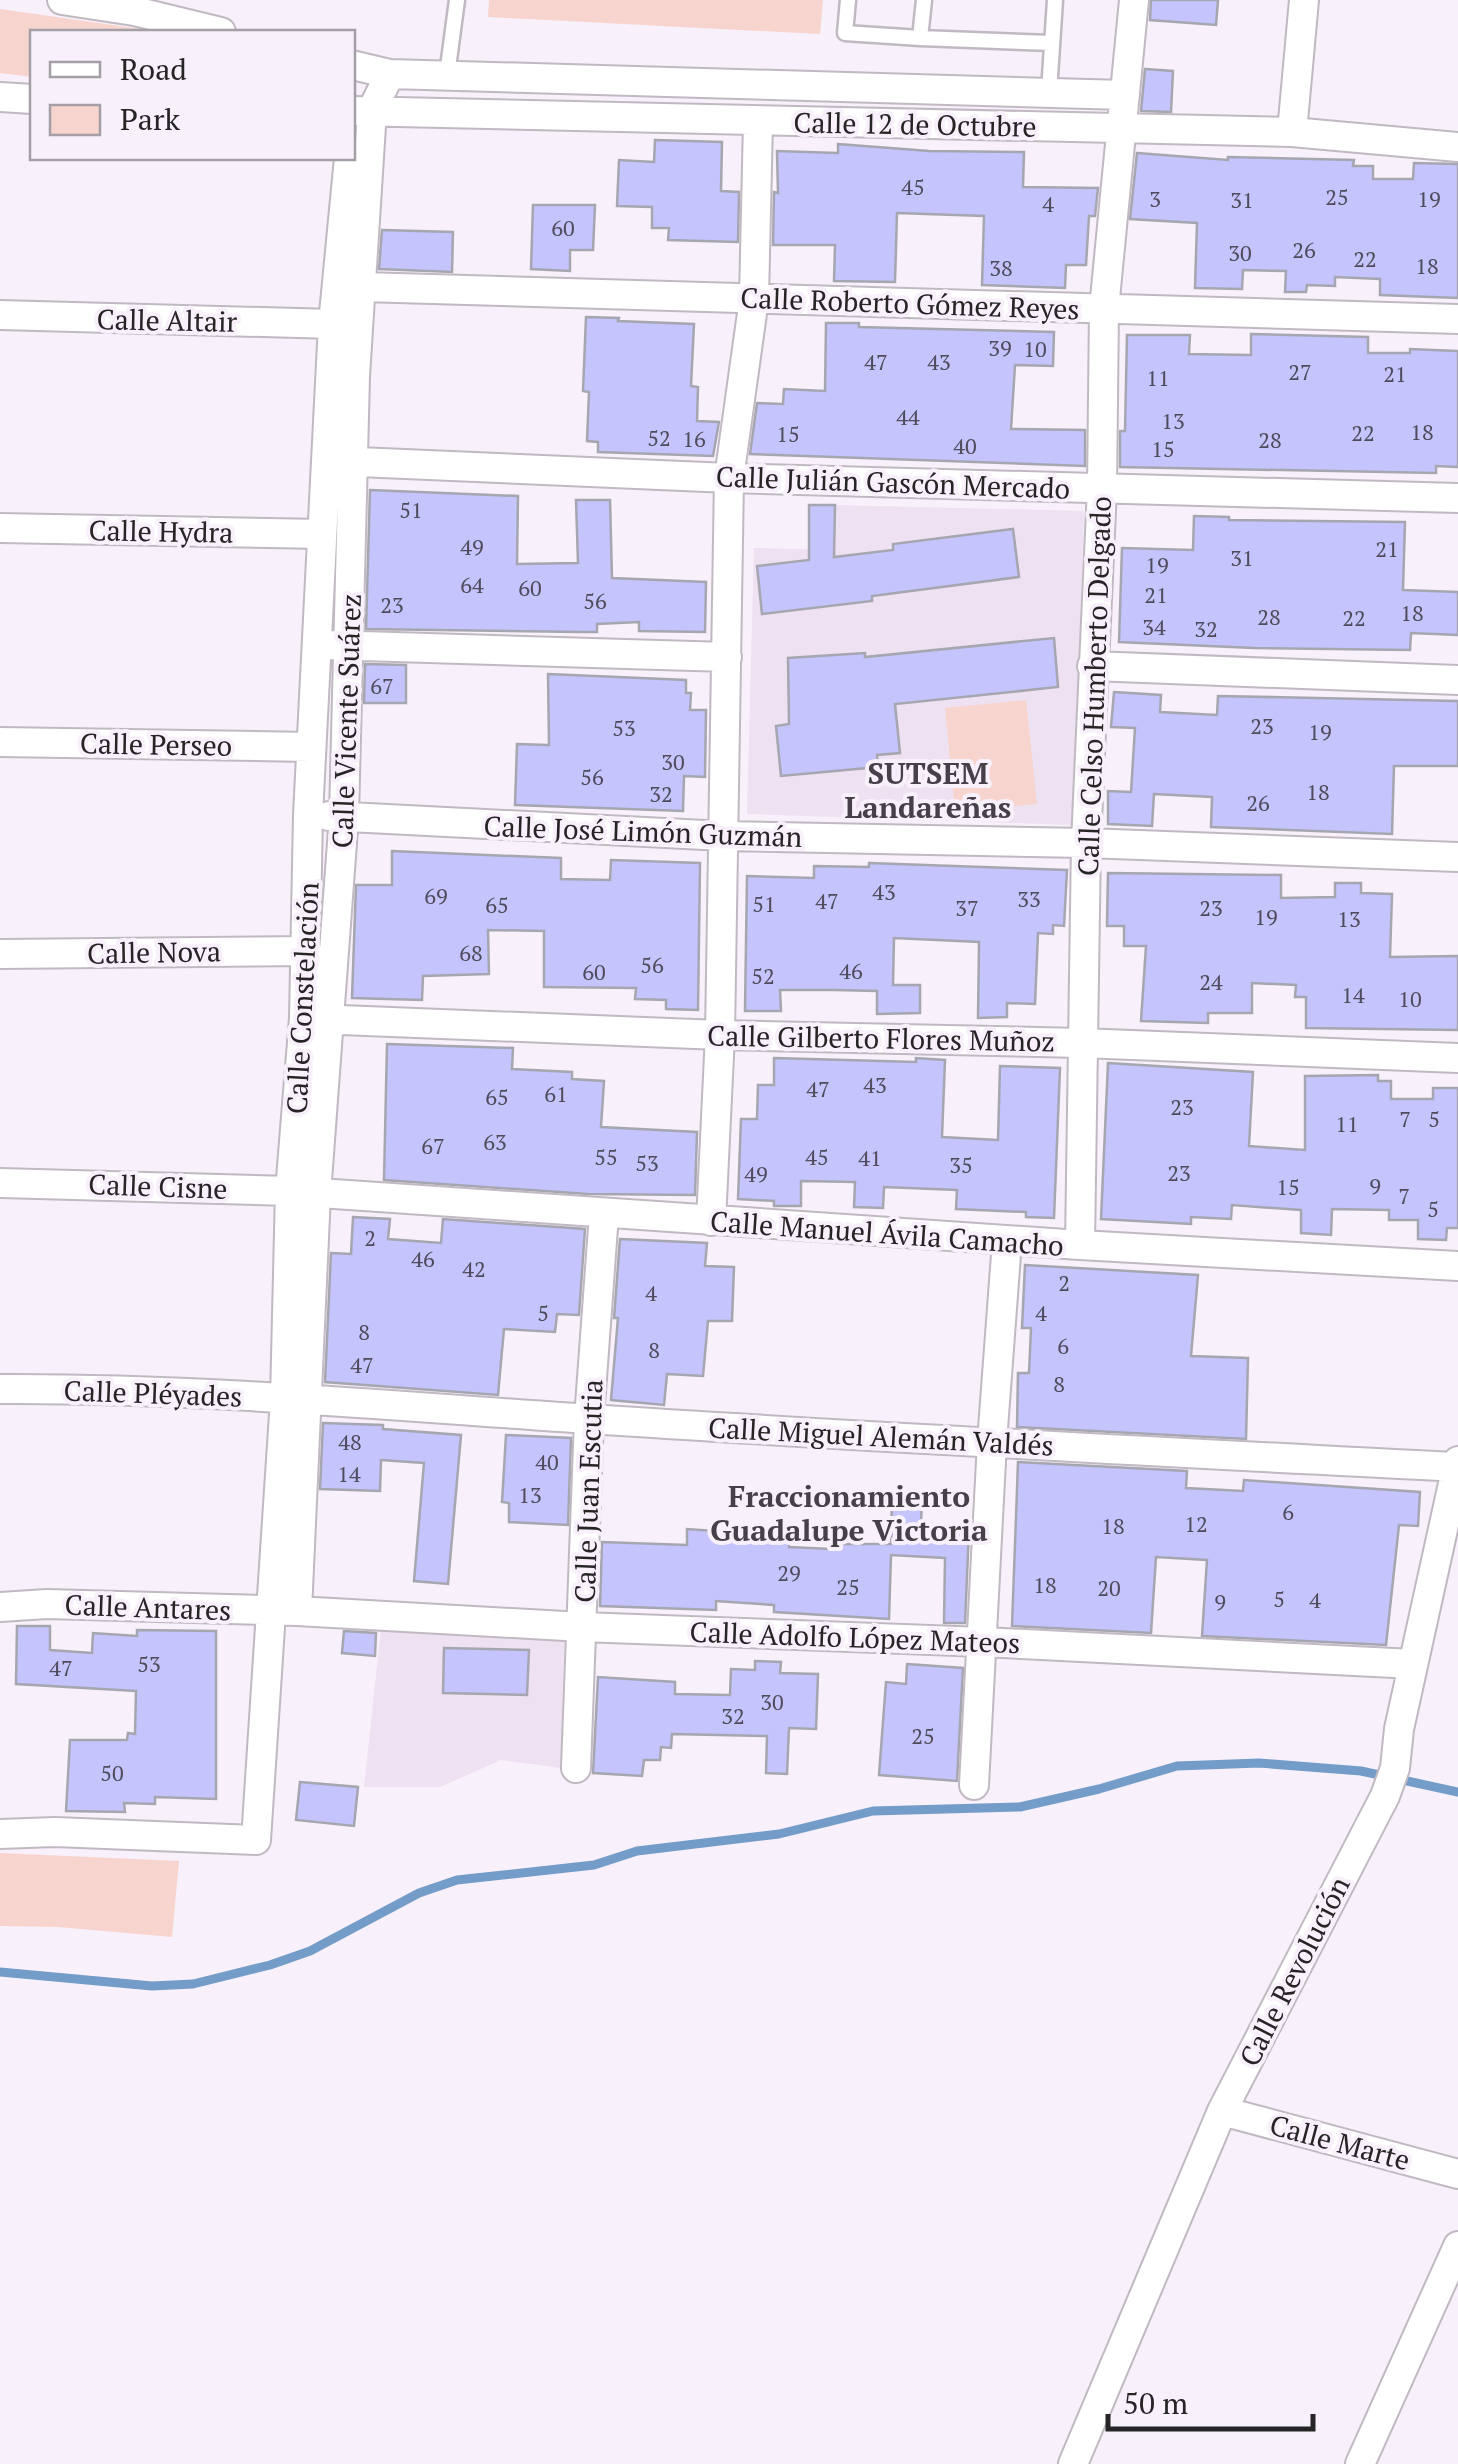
<svg xmlns="http://www.w3.org/2000/svg" width="1458" height="2464" viewBox="0 0 1458 2464" font-family="'PT Serif',serif">
<style>
.built{fill:#eee1f1}
.green{fill:#f8d4ce}
.lines{fill:none;stroke-linecap:round;stroke-linejoin:round}
.stream{stroke:#739cc8;stroke-width:9}
.building{fill:#c5c4fd;stroke:#a6a6b1;stroke-width:2.5}
.lane-casing{stroke:#c0b9c2;stroke-width:19}
.street-casing{stroke:#c0b9c2;stroke-width:32}
.lane{stroke:#fff;stroke-width:14}
.street{stroke:#fff;stroke-width:28}
.labels{text-anchor:middle;dominant-baseline:central;stroke-width:8;stroke-linejoin:round;paint-order:stroke}
.number-label{font-size:22px;fill:#4e4c5c}
.street-label{font-size:28px;fill:#262427;stroke:#f8f0fa}
.neighbourhood-label{font-size:30px;font-weight:bold;fill:#464048;stroke:#f8f0fa}
</style>
<rect width="100%" height="100%" fill="#f8f0fa"/>
<path class="built" d="M835,505L1084,511L1073,825L747,814L754,548L834,550Z
M381,1629L564,1642L561,1768L501,1760L440,1787H364Z"/>
<path class="green" d="M489,0H823L820,34L488,17Z
M0,9L155,31L159,32H32V77L0,73Z
M1026,700L1037,804L955,812L945,708Z
M0,1853L179,1861L172,1937L58,1927L0,1926Z"/>
<g class="lines">
<path class="stream" d="M0,1972L152,1986L193,1984L270,1965L310,1951L419,1893L457,1880L594,1865L637,1851L779,1834L873,1811L1020,1807L1099,1789L1177,1766L1259,1763L1361,1771L1458,1792"/>
</g>
<path class="building" d="M1151,0H1218L1216,25L1150,20Z
M1145,69L1173,71L1171,112L1141,111Z
M655,140L722,142L721,191L739,192L738,242L668,240L669,228H652V207L617,206L619,160L654,162Z
M838,144L929,151L1024,152L1023,187L1098,188L1095,216H1089L1086,265H1066L1065,288L982,285L984,216L897,213L895,282L834,281L835,245H773L774,192L778,193L777,151L838,153Z
M1137,153L1228,160V157L1354,160L1353,166H1373V179H1413L1414,163L1458,164V298L1380,295V279L1335,277V286L1307,285L1306,292H1285L1286,271L1243,270L1242,289L1195,288L1197,223L1130,219Z
M533,205H595L593,250H570V271L531,269Z
M382,230L453,232L452,272L379,269Z
M586,317L619,318L618,321L694,324L691,386L698,387L697,421L719,422L713,456L598,452V442L587,441L589,392L583,391Z
M826,323H859V327L1054,332L1053,366L1015,365L1011,429L1085,430V466L750,454L757,403L783,404L784,389L825,391Z
M1251,334L1368,337V353H1410V349L1458,351V467L1436,466V473L1120,467V431H1125L1127,335H1190L1189,354L1251,355Z
M370,490L518,496L517,564L578,563L576,500H610L612,578L706,582L705,632L639,631V622L597,624V632H580L366,629Z
M809,505H835L834,557L893,550V544L1013,529L1019,577L872,596V601L762,614L757,566L809,560Z
M1194,516L1229,517V520L1405,522L1403,590L1458,592V635L1411,633L1410,650L1254,648L1119,642L1122,548L1193,550Z
M1054,638L1058,687L895,704L900,753L877,755L878,767L781,776L776,726L789,724L788,658L865,653V657Z
M365,664L406,665V703H364Z
M548,674L686,680V693H691L690,710H706L705,777L684,776L683,811L515,805L517,744L549,745Z
M1114,692L1161,695L1160,712L1217,715L1218,696L1458,701V766H1394L1392,834L1211,827L1212,797L1154,794L1152,826L1108,824V791L1131,792L1135,728L1111,727Z
M392,851L561,858V879L610,880L611,860L700,863L698,1010L666,1009V1000L635,999L636,988L544,987V931L488,930L489,974L423,976L422,1000L352,998L356,885H392Z
M869,863L1067,870L1064,926L1053,925V934L1038,933L1035,1004L1007,1003V1017L978,1018L979,942L894,938L893,985H920V1013L877,1014V991L835,990H780L781,1011H745L747,876L814,878V866L869,867Z
M1108,873L1281,875V898L1335,897V883H1361V893L1392,894L1390,957L1458,956V1030L1306,1028V997H1295L1296,985L1252,983V1013H1208V1023L1141,1021L1146,946H1124V926H1107Z
M387,1044L513,1048L512,1069L572,1072V1079L604,1081L601,1127L697,1132L695,1195L588,1194L384,1180Z
M774,1058L916,1062V1058L945,1060L942,1137L998,1140L1000,1066L1060,1068L1054,1218L1026,1217V1212L956,1209L957,1190L884,1187L883,1208L854,1207L855,1182L801,1181V1206H774V1201L738,1199L741,1119H757L758,1085H774Z
M1108,1063L1253,1072L1249,1146L1305,1150V1076L1378,1075V1081H1391V1099H1433V1088H1458V1228H1447L1446,1240L1418,1239V1220H1389V1210L1332,1209L1331,1235L1301,1233V1210L1232,1205L1231,1219L1191,1217V1224L1101,1219Z
M353,1217L390,1219L388,1239L441,1243L443,1219L585,1229L579,1315L557,1314L555,1332L504,1329L498,1395L325,1382L331,1253L351,1254Z
M620,1239L707,1243L705,1266L734,1267L732,1321H708L703,1376L667,1374L664,1405L611,1400L618,1318H614Z
M1025,1265L1198,1275L1191,1356L1248,1358L1246,1439L1017,1427L1018,1373H1029L1031,1328H1022Z
M323,1423L383,1425V1429L461,1435L448,1584L414,1581L424,1463L381,1460L380,1491L320,1489Z
M506,1435L571,1438L568,1525L509,1522V1503L502,1502Z
M1018,1462L1187,1471L1186,1488L1243,1491L1244,1480L1420,1492L1418,1526L1399,1525L1386,1645L1202,1636L1207,1560L1156,1557L1151,1633L1012,1626Z
M892,1494L922,1495L921,1527L969,1530L965,1623H944L945,1558L891,1555L889,1619L774,1612V1605L716,1601V1610L600,1606L602,1542L687,1545V1529L789,1536V1547L831,1549V1544H891Z
M17,1626H50V1650L92,1653L93,1633L137,1636V1630L216,1631V1799L155,1797V1804L124,1803L125,1812L66,1811L70,1740H127L128,1733L135,1734L136,1691L16,1684Z
M344,1631L376,1633L375,1656L342,1653Z
M444,1648L529,1650L527,1695L443,1693Z
M755,1661L781,1662L780,1673L818,1674L816,1729L789,1728L787,1774L766,1773L767,1736L672,1734L671,1748L661,1747L660,1760H644L642,1776L593,1773L598,1677L675,1682V1694L730,1695L731,1669L755,1670Z
M907,1664L963,1668L957,1781L879,1775L886,1682L906,1684Z
M300,1782L358,1787L354,1826L296,1820Z"/>
<g class="lines">
<defs>
<path id="lane" d="M848,0L845,33L920,38
M924,0L920,38L1052,43
M447,75L457,0
M1049,92L1055,0"/>
<path id="street" d="M62,0L134,11L221,32
M352,65L390,74L1125,95
M0,97L32,99
M352,111L1292,132L1458,147
M1292,132L1304,0
M362,287L1458,319
M0,315L333,324
M335,461L729,478L1458,498
M0,528L322,534
M329,645L727,657
M1092,666L1458,680
M0,742L311,747
M329,816L724,836L1086,843L1458,857
M0,954L307,951
M316,1019L720,1035L1081,1043L1458,1058
M0,1183L290,1191L1080,1245L1458,1266
M711,1221L720,1035L729,478L754,299L758,121
M1080,1245L1086,843L1102,488L1104,309L1134,0
M0,1389C197,1388 393,1406 589,1419C878,1438 1167,1452 1457,1467
M0,1607L47,1604L297,1611L582,1627L984,1642L1413,1664
M297,1611L316,1194L344,816L355,376L372,110L390,74
M576,1768L589,1419L604,1214
M974,1785L992,1442L1007,1241
M0,1834L55,1832L256,1840L285,1399L290,1191L304,1018L308,815L333,324L349,158
M1222,2111L1458,2174
M1073,2464L1222,2111L1385,1796L1395,1768L1399,1729L1458,1461
M1360,2464L1458,2246"/>
</defs>
<use href="#lane" class="lane-casing"/>
<use href="#street" class="street-casing"/>
<use href="#lane" class="lane"/>
<use href="#street" class="street"/>
</g>
<g class="labels">
<g class="number-label">
<text x="913" y="186">45</text>
<text x="1337" y="196">25</text>
<text x="1155" y="198">3</text>
<text x="1429" y="198">19</text>
<text x="1242" y="199">31</text>
<text x="1048" y="203">4</text>
<text x="563" y="227">60</text>
<text x="1304" y="249">26</text>
<text x="1240" y="252">30</text>
<text x="1365" y="258">22</text>
<text x="1427" y="265">18</text>
<text x="1001" y="267">38</text>
<text x="1000" y="347">39</text>
<text x="1035" y="348">10</text>
<text x="876" y="361">47</text>
<text x="939" y="361">43</text>
<text x="1300" y="371">27</text>
<text x="1395" y="373">21</text>
<text x="1158" y="377">11</text>
<text x="908" y="416">44</text>
<text x="1173" y="420">13</text>
<text x="1422" y="431">18</text>
<text x="1363" y="432">22</text>
<text x="788" y="433">15</text>
<text x="659" y="437">52</text>
<text x="694" y="438">16</text>
<text x="1270" y="439">28</text>
<text x="965" y="445">40</text>
<text x="1163" y="448">15</text>
<text x="411" y="509">51</text>
<text x="472" y="546">49</text>
<text x="1387" y="548">21</text>
<text x="1242" y="557">31</text>
<text x="1157" y="564">19</text>
<text x="472" y="584">64</text>
<text x="530" y="587">60</text>
<text x="1156" y="594">21</text>
<text x="595" y="600">56</text>
<text x="392" y="604">23</text>
<text x="1412" y="612">18</text>
<text x="1269" y="616">28</text>
<text x="1354" y="617">22</text>
<text x="1154" y="626">34</text>
<text x="1206" y="628">32</text>
<text x="382" y="685">67</text>
<text x="1262" y="725">23</text>
<text x="624" y="727">53</text>
<text x="1320" y="731">19</text>
<text x="673" y="761">30</text>
<text x="592" y="776">56</text>
<text x="1318" y="791">18</text>
<text x="661" y="793">32</text>
<text x="1258" y="802">26</text>
<text x="884" y="891">43</text>
<text x="436" y="895">69</text>
<text x="1029" y="898">33</text>
<text x="827" y="900">47</text>
<text x="764" y="903">51</text>
<text x="497" y="904">65</text>
<text x="967" y="907">37</text>
<text x="1211" y="907">23</text>
<text x="1266" y="916">19</text>
<text x="1349" y="918">13</text>
<text x="471" y="952">68</text>
<text x="652" y="964">56</text>
<text x="851" y="970">46</text>
<text x="594" y="971">60</text>
<text x="763" y="975">52</text>
<text x="1211" y="981">24</text>
<text x="1353" y="994">14</text>
<text x="1410" y="998">10</text>
<text x="875" y="1084">43</text>
<text x="818" y="1088">47</text>
<text x="556" y="1093">61</text>
<text x="497" y="1096">65</text>
<text x="1182" y="1106">23</text>
<text x="1405" y="1118">7</text>
<text x="1434" y="1118">5</text>
<text x="1347" y="1123">11</text>
<text x="495" y="1141">63</text>
<text x="433" y="1145">67</text>
<text x="606" y="1156">55</text>
<text x="817" y="1156">45</text>
<text x="870" y="1157">41</text>
<text x="647" y="1162">53</text>
<text x="961" y="1164">35</text>
<text x="1179" y="1172">23</text>
<text x="756" y="1173">49</text>
<text x="1375" y="1185">9</text>
<text x="1288" y="1186">15</text>
<text x="1404" y="1195">7</text>
<text x="1433" y="1208">5</text>
<text x="370" y="1237">2</text>
<text x="423" y="1258">46</text>
<text x="474" y="1268">42</text>
<text x="1064" y="1282">2</text>
<text x="651" y="1292">4</text>
<text x="543" y="1312">5</text>
<text x="1041" y="1312">4</text>
<text x="364" y="1331">8</text>
<text x="1063" y="1345">6</text>
<text x="654" y="1349">8</text>
<text x="362" y="1364">47</text>
<text x="1059" y="1383">8</text>
<text x="350" y="1441">48</text>
<text x="547" y="1461">40</text>
<text x="349" y="1473">14</text>
<text x="530" y="1494">13</text>
<text x="1288" y="1511">6</text>
<text x="1196" y="1523">12</text>
<text x="1113" y="1525">18</text>
<text x="789" y="1572">29</text>
<text x="1045" y="1584">18</text>
<text x="848" y="1586">25</text>
<text x="1109" y="1587">20</text>
<text x="1279" y="1598">5</text>
<text x="1315" y="1599">4</text>
<text x="1220" y="1601">9</text>
<text x="149" y="1663">53</text>
<text x="61" y="1667">47</text>
<text x="772" y="1701">30</text>
<text x="733" y="1715">32</text>
<text x="923" y="1735">25</text>
<text x="112" y="1772">50</text>
</g>
<g class="street-label">
<text transform="translate(915 124) rotate(1)">Calle 12 de Octubre</text>
<text transform="translate(910 303) rotate(2)">Calle Roberto Gómez Reyes</text>
<text transform="translate(167 320) rotate(1)">Calle Altair</text>
<text transform="translate(893 482) rotate(2)">Calle Julián Gascón Mercado</text>
<text transform="translate(161 531) rotate(1)">Calle Hydra</text>
<text transform="translate(1094 686) rotate(-88)">Calle Celso Humberto Delgado</text>
<text transform="translate(346 721) rotate(-88)">Calle Vicente Suárez</text>
<text transform="translate(156 744) rotate(1)">Calle Perseo</text>
<text transform="translate(643 831) rotate(2)">Calle José Limón Guzmán</text>
<text transform="translate(154 952) rotate(-1)">Calle Nova</text>
<text transform="translate(302 998) rotate(-87)">Calle Constelación</text>
<text transform="translate(881 1038) rotate(1)">Calle Gilberto Flores Muñoz</text>
<text transform="translate(158 1186) rotate(2)">Calle Cisne</text>
<text transform="translate(887 1233) rotate(4)">Calle Manuel Ávila Camacho</text>
<text transform="translate(153 1393) rotate(2)">Calle Pléyades</text>
<text transform="translate(881 1436) rotate(3)">Calle Miguel Alemán Valdés</text>
<text transform="translate(588 1491) rotate(-88)">Calle Juan Escutia</text>
<text transform="translate(148 1607) rotate(2)">Calle Antares</text>
<text transform="translate(855 1637) rotate(2)">Calle Adolfo López Mateos</text>
<text transform="translate(1294 1971) rotate(-63)">Calle Revolución</text>
<text transform="translate(1340 2142) rotate(15)">Calle Marte</text>
</g>
<g class="neighbourhood-label">
<text x="928" y="773">SUTSEM<tspan x="928" dy="34">Landareñas</tspan></text>
<text x="849" y="1496">Fraccionamiento<tspan x="849" dy="34">Guadalupe Victoria</tspan></text>
</g>
</g>
<rect x="30" y="30" width="325" height="130" fill="#f8f0fa" stroke="#a49ea6" stroke-width="2.5"/>
<rect x="50" y="62" width="50" height="15" fill="#ffffff" stroke="#a49ea6" stroke-width="2.5"/>
<text x="120" y="80" font-size="30" fill="#262427">Road</text>
<rect x="50" y="105" width="50" height="30" fill="#f8d4ce" stroke="#a49ea6" stroke-width="2.5"/>
<text x="120" y="130" font-size="30" fill="#262427">Park</text>
<path d="M1108 2414v15h205v-15" fill="none" stroke="#262427" stroke-width="5"/>
<text x="1123" y="2414" font-size="30" fill="#262427" stroke="#f8f0fa" stroke-width="8" paint-order="stroke">50 m</text>
</svg>
